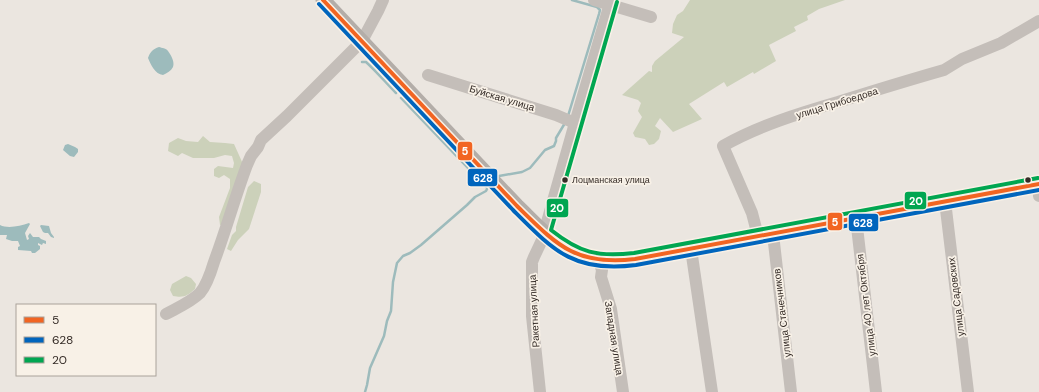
<svg xmlns="http://www.w3.org/2000/svg" width="1039" height="392" viewBox="0 0 1039 392" font-family="'DM Sans',sans-serif">
<style>
.green{fill:#ccd1ba}
.water{fill:#9dbbbc}
.lines{fill:none;stroke-linecap:round;stroke-linejoin:round}
.stream{stroke:#9dbbbc;stroke-width:2.5}
.minor{stroke:#c4beb9;stroke-width:12}
.major{stroke:#b3ada8;stroke-width:15}
.bus-1-casing{stroke:#f8f1e7;stroke-width:7}
.bus-2-casing{stroke:#f8f1e7;stroke-width:7}
.bus-3-casing{stroke:#f8f1e7;stroke-width:7}
.bus-1{stroke:#f26522;stroke-width:4}
.bus-2{stroke:#0065bd;stroke-width:4}
.bus-3{stroke:#00a651;stroke-width:4}
.bus-dot{fill:#352c27;stroke:#f8f1e7;stroke-width:1.5}
.labels{text-anchor:middle;dominant-baseline:central;stroke-width:3.5;stroke-linejoin:round;paint-order:stroke}
.bus-label{font-size:9px;fill:#352c27;stroke:#f8f1e7;text-anchor:start}
.street-label{font-size:10px;fill:#352c27;stroke:#f8f1e7}
.line-badge{stroke:#f8f1e7;stroke-width:1.5}
.badge-label{font-size:11px;text-anchor:middle;font-weight:bold;fill:#fff}
</style>
<rect width="100%" height="100%" fill="#ebe6e0"/>
<path class="green" d="M690,0H845L819,9L807,16L808,20L794,27L796,31L769,45L776,61L754,74L753,72L727,87L724,82L689,104L702,119L673,132L660,118L655,126L661,131L659,139L654,144L649,145L645,139L635,137L633,133L642,117L638,111L641,103L638,100L622,95L649,71L652,72V66L655,61L684,37L672,33L673,24L677,15L683,11Z
M203,136L210,142L225,143L234,144L243,164L225,224L220,225L219,217L230,188V179L224,175L219,178L214,176V169L218,166L233,168L234,163L232,156L225,155L214,158H193L182,153L178,156L168,151L169,143L178,138L186,141L198,142Z
M254,181L261,184V192L249,229L238,240L231,251L227,249L232,235L236,231V227L248,187Z
M186,276L191,278L196,284L195,289C187,296 184,298 173,296L170,290L172,284Z"/>
<path class="water" d="M159,47C162,48 166,48 168,51C171,55 175,62 173,67C171,71 167,73 163,75C155,74 151,65 148,58C150,52 153,49 159,47Z
M68,144L75,147L78,149V152L74,157L70,156L63,150L65,145Z
M29,223L30,224L25,233L27,240L29,239L28,236L30,233L33,237H39L41,239L46,241V244L43,243L42,245L38,243V245L40,246V249L35,253H32L31,251L18,250V247L20,246L18,241H12L6,239L7,235H0V225C8,229 20,226 29,223Z
M41,225L49,226L51,233L54,237V238L51,237L48,233H45L43,232L40,226Z"/>
<g class="lines">
<path class="stream" d="M362,62H366C377,72 386,83 396,93
M401,98L487,188
M568,116L599,14L600,10L597,7L572,0
M499,176L522,172L530,168L545,150L554,146L556,141V138L565,123
M365,392L367,385L370,368L384,336L387,321L391,311L393,282L397,263L403,256L410,253L421,245L467,205L475,197L486,191L488,187"/>
<path class="minor" d="M594,0L651,17
M428,75L556,115L563,118L575,123
M1038,184L1039,196
M945,201L968,392
M856,218L876,392
M773,234L791,392
M758,236L752,213L723,146C758,126 800,113 838,102C873,91 909,80 944,70L962,59L1001,43L1039,21
M691,249L712,392
M599,261L602,270L601,277L611,309L623,392
M166,314C177,308 191,302 200,293C207,285 211,272 214,262C226,230 235,197 247,165L251,156L258,147L261,140L287,116L362,41L378,11L383,0
M540,392L532,316V262L534,257L542,240L575,123L611,0"/>
<path class="major" d="M323,0L517,206C539,227 560,253 591,259C605,262 620,261 635,259L1039,184"/>
<defs>
<path id="bus-1" d="M323,0L517,206C557,245 575,266 635,259L1039,184"/>
<path id="bus-2" d="M319,4L513,210C554,251 574,273 636,265L1039,190"/>
<path id="bus-3" d="M617,2L551,230C580,253 597,257 634,253L1038,178"/>
</defs>
<use href="#bus-1" class="bus-1-casing"/>
<use href="#bus-2" class="bus-2-casing"/>
<use href="#bus-3" class="bus-3-casing"/>
<use href="#bus-1" class="bus-1"/>
<use href="#bus-2" class="bus-2"/>
<use href="#bus-3" class="bus-3"/>
</g>
<g class="bus-dot">
<circle cx="565" cy="180" r="3.5"/>
<circle cx="1028" cy="180" r="3.5"/>
</g>
<g class="labels">
<g class="bus-label">
<text x="572" y="180">Лоцманская улица</text>
</g>
<g class="street-label">
<text transform="translate(502 98) rotate(17)">Буйская улица</text>
<text transform="translate(837 103) rotate(-17)">улица Грибоедова</text>
<text transform="translate(956 297) rotate(-97)">улица Садовских</text>
<text transform="translate(866 305) rotate(-97)">улица 40 лет Октября</text>
<text transform="translate(534 311) rotate(-93)">Ракетная улица</text>
<text transform="translate(782 313) rotate(-97)">улица Стачечников</text>
<text transform="translate(614 338) rotate(81)">Западная улица</text>
</g>
</g>
<g class="line-badge">
<rect x="457" y="141" width="16" height="20" rx="4" fill="#f26522"/>
<rect x="467" y="168" width="31" height="19" rx="4" fill="#0065bd"/>
<rect x="904" y="191" width="23" height="19" rx="4" fill="#00a651"/>
<rect x="546" y="198" width="23" height="20" rx="4" fill="#00a651"/>
<rect x="827" y="212" width="16" height="19" rx="4" fill="#f26522"/>
<rect x="848" y="213" width="31" height="19" rx="4" fill="#0065bd"/>
</g>
<g class="badge-label">
<text x="465" y="155">5</text>
<text x="483" y="182">628</text>
<text x="916" y="205">20</text>
<text x="557" y="212">20</text>
<text x="835" y="226">5</text>
<text x="863" y="227">628</text>
</g>
<rect x="16" y="304" width="140" height="72" fill="#f8f1e7" stroke="#aaa29a"/>
<rect x="24" y="317" width="20" height="6" fill="#f26522" stroke="#aaa29a"/>
<text x="52" y="324" font-size="12" fill="#352c27">5</text>
<rect x="24" y="337" width="20" height="6" fill="#0065bd" stroke="#aaa29a"/>
<text x="52" y="344" font-size="12" fill="#352c27">628</text>
<rect x="24" y="357" width="20" height="6" fill="#00a651" stroke="#aaa29a"/>
<text x="52" y="364" font-size="12" fill="#352c27">20</text>
</svg>
